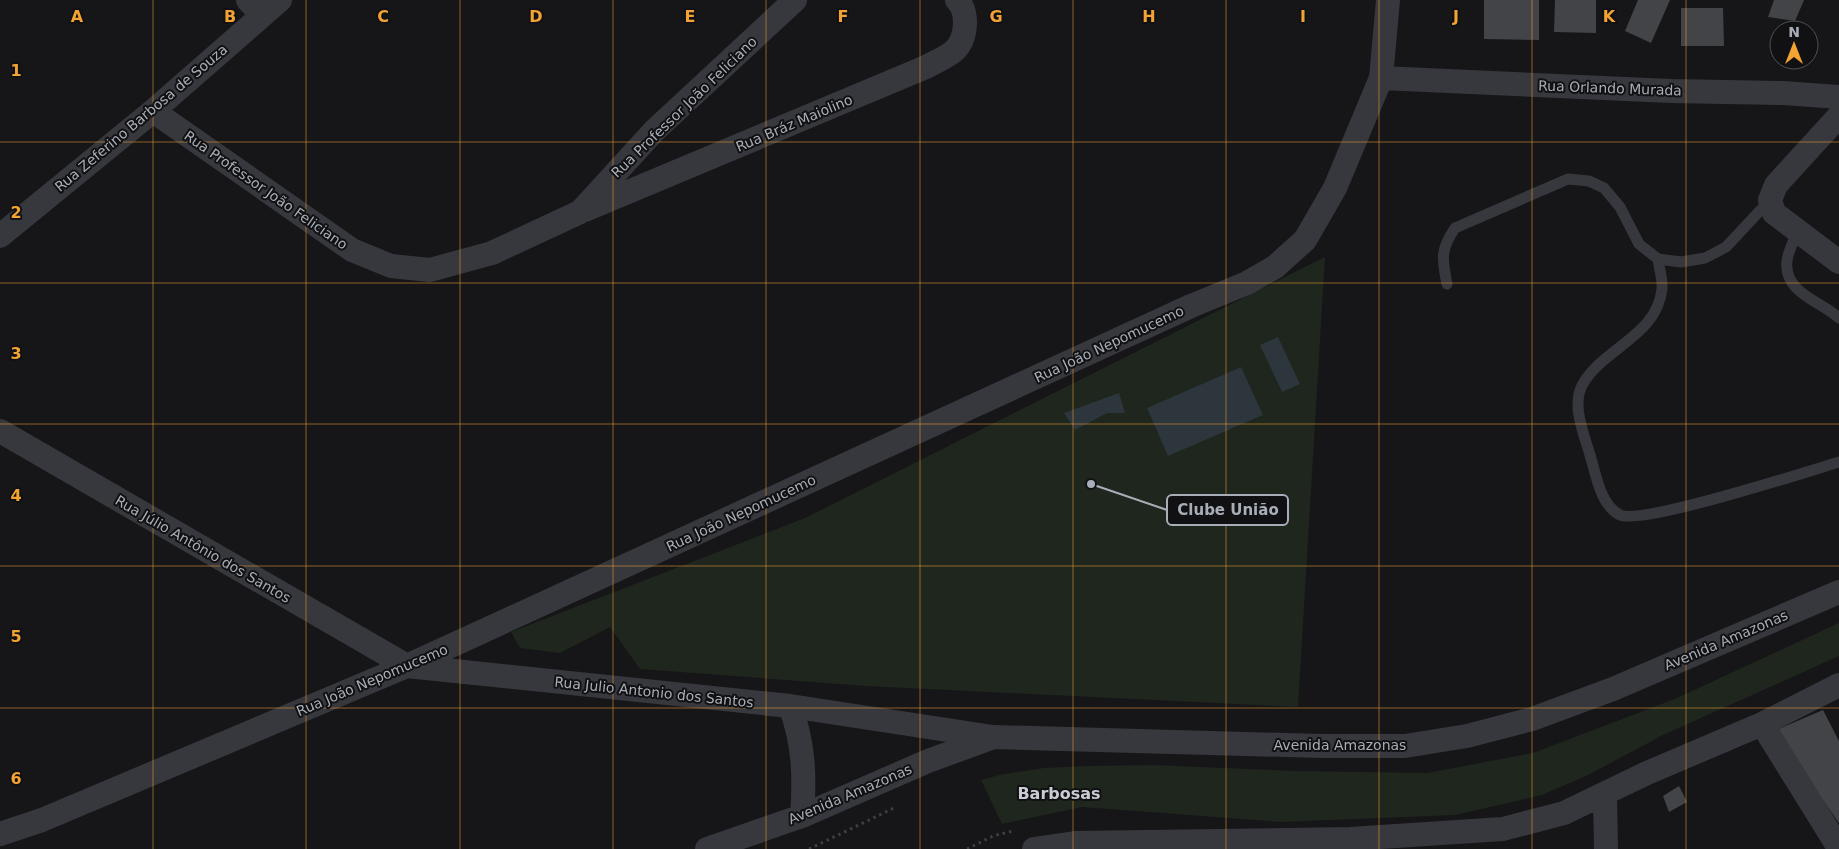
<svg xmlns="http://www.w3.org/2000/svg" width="1839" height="849" viewBox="0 0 1839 849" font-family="'DejaVu Sans',sans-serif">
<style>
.green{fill:#1e261e}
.water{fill:#2c363c}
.building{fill:#424448}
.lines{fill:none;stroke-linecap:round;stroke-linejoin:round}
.path{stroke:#3d3f44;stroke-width:3;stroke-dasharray:2.5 4;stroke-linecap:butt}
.lane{stroke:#37383d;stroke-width:11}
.street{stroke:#37383d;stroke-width:24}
.grid{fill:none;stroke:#f3a332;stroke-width:1;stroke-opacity:0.55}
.labels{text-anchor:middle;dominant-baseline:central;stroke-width:4;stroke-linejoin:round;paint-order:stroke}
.street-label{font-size:14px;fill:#a8aeb8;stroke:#111113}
.quarter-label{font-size:16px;font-weight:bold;fill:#c9ccd4;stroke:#111113}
.grid-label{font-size:16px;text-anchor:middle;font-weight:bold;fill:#f3a332;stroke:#111113;stroke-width:4;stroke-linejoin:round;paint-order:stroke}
.leader{fill:none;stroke:#a8aeb8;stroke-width:2}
.callout-dot{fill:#a8aeb8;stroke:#111113;stroke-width:2}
.callout{fill:#111113;stroke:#a8aeb8;stroke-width:2}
.callout-label{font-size:15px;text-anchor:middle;font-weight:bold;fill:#a8aeb8}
</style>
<rect width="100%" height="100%" fill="#161618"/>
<path class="green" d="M1325,257L1298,707L866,686L640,669L610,627L560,653L520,648L511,632L805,518Z
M1839,623V656L1663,735L1588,775L1542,795L1455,815L1281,822L1082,807L1002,824L981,780L999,775L1044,768L1086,766L1154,765L1296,771L1427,773L1533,753L1677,698Z"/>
<path class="water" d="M1278,337L1300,384L1282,392L1260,345Z
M1241,367L1263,415L1168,456L1147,408Z
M1119,393L1125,413H1107L1075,430L1064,413Z"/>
<path class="building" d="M1484,0H1539V40L1484,39Z
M1555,0H1596V33L1554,32Z
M1638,0H1670L1651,43L1625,31Z
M1774,0H1804L1795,21L1768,17Z
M1681,8H1723L1724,46H1681Z
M1823,710L1839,741V823L1774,731Z
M1679,786L1687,802L1669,812L1663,796Z"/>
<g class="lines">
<path class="path" d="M809,849L896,807
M967,849L993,836L1013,831"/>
<path class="lane" d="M1798,231C1794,240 1788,251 1787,261C1783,293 1821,301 1839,318
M1658,259C1659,268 1663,280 1662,289C1657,335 1606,347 1584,382C1570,403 1584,434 1590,455C1596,474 1600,505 1620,515C1642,525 1806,472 1839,462
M1447,284C1442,259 1440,250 1455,228L1568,179L1589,181L1604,188L1620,207L1639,244L1658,259L1681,262L1705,258L1726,247L1770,200"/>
<path class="street" d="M248,0L262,15
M1381,78L1671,91L1783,93L1839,97
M153,111L352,250L391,266L430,270L492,253L580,212L654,131L795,0
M1839,116L1776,185L1770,200L1774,213L1839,262
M585,210L926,67C935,62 947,57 954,51C967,39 969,12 957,0
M0,236L153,111L280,0
M0,431L407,666L790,706L993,737L1322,746H1405L1467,736L1532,719L1613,689L1839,592
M790,706C804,743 805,777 802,816
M1762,724L1839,848
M1605,795L1606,849
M0,834L42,820L407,666L1191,306L1247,283L1275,267L1305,240L1335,188L1381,78L1388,0
M707,849L802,816L928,761L991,738
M1034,849L1075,843L1350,839L1503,829L1564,813L1647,773L1762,724L1839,685"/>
</g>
<path class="grid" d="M153,0V849M306,0V849M460,0V849M613,0V849M766,0V849M920,0V849M1073,0V849M1226,0V849M1379,0V849M1532,0V849M1686,0V849M0,142H1839M0,283H1839M0,424H1839M0,566H1839M0,708H1839"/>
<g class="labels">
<g class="street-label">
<text transform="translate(1610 88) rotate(2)">Rua Orlando Murada</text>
<text transform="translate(684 107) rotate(-44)">Rua Professor João Feliciano</text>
<text transform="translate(141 118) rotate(-40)">Rua Zeferino Barbosa de Souza</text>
<text transform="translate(794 123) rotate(-23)">Rua Bráz Maiolino</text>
<text transform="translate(266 190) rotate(35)">Rua Professor João Feliciano</text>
<text transform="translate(1109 344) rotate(-25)">Rua João Nepomucemo</text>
<text transform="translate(741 513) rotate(-25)">Rua João Nepomucemo</text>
<text transform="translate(203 549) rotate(30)">Rua Júlio Antônio dos Santos</text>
<text transform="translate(1726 640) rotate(-23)">Avenida Amazonas</text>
<text transform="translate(372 680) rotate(-23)">Rua João Nepomucemo</text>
<text transform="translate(654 692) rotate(6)">Rua Julio Antonio dos Santos</text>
<text x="1340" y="745">Avenida Amazonas</text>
<text transform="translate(850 794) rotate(-23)">Avenida Amazonas</text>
</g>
<g class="quarter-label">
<text x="1059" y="793">Barbosas</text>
</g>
</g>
<g class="grid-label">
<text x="77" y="22">A</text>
<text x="230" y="22">B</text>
<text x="383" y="22">C</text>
<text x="536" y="22">D</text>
<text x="690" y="22">E</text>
<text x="843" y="22">F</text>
<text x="996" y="22">G</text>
<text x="1149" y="22">H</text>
<text x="1303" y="22">I</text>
<text x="1456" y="22">J</text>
<text x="1609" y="22">K</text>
<text x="16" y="76">1</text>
<text x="16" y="218">2</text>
<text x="16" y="359">3</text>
<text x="16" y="501">4</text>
<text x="16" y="642">5</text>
<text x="16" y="784">6</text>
</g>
<path class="leader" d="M1091 484L1167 510"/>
<circle class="callout-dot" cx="1091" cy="484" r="5"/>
<rect class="callout" x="1167" y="495" width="121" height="30" rx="5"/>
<g class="callout-label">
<text x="1228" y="515">Clube União</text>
</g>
<g transform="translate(1794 45)"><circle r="24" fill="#111113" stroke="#4d5055"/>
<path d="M0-4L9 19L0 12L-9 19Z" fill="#f3a332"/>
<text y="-8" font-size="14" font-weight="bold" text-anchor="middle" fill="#a8aeb8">N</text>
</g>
</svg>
